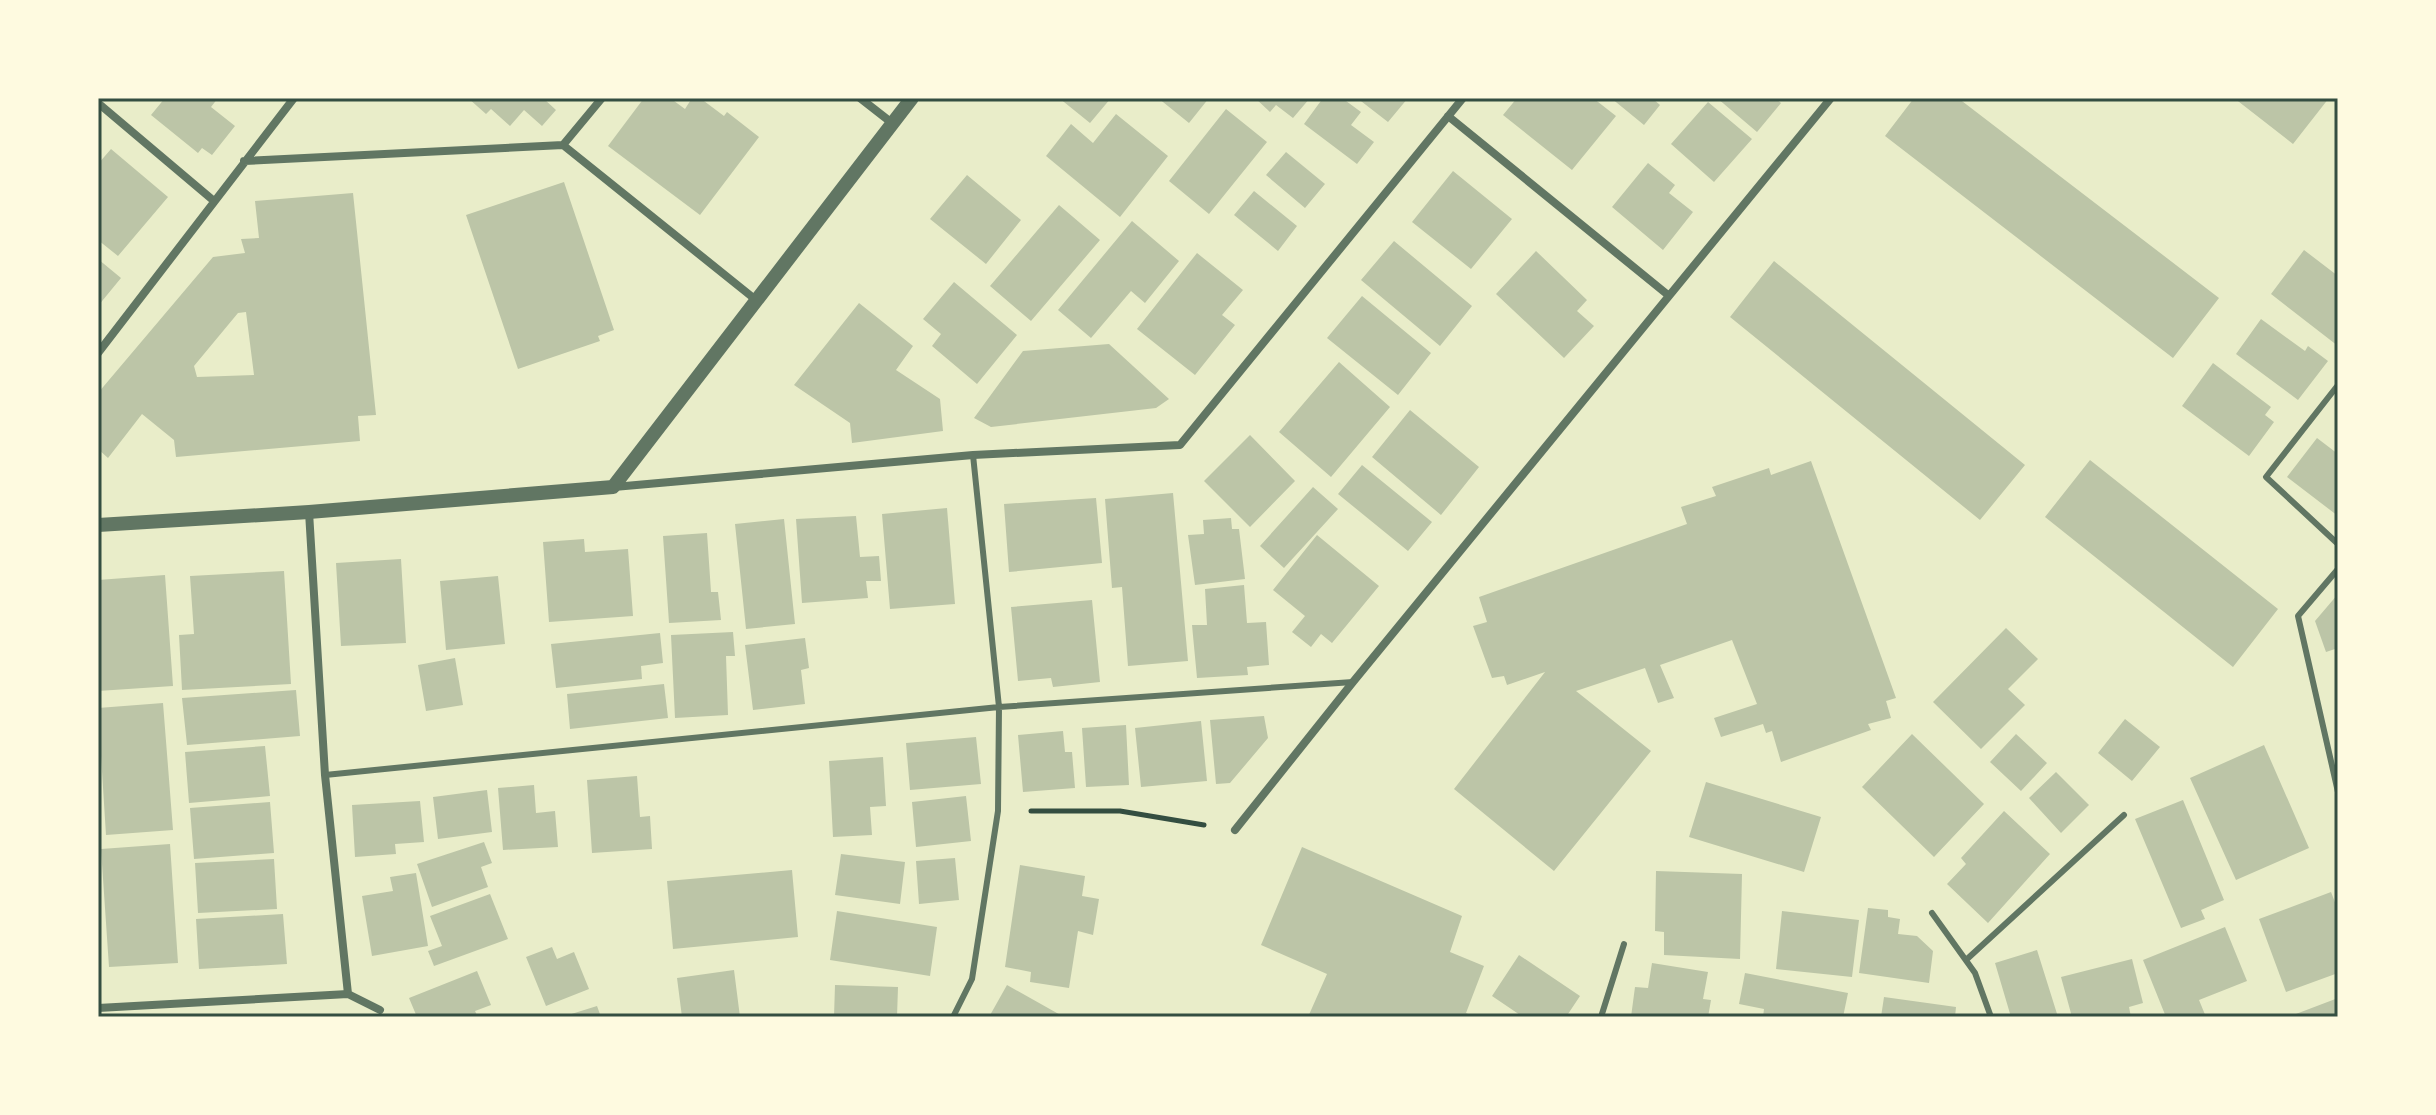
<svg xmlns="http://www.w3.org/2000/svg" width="2436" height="1115" viewBox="0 0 2436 1115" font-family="Poppins,sans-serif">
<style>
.building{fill:#bcc5a7;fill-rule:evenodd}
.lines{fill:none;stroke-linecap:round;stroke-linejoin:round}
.path{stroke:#344e41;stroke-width:5}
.service{stroke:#617663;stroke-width:6}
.minor{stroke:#617663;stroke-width:8}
.tertiary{stroke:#617663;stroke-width:14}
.neatline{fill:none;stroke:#344e41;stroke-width:3}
</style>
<rect width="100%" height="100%" fill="#e9edc9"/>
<path class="building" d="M165,98H218L211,107L235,126L212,155L202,148L198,153L151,115Z
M468,98H543L556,110L542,126L524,110L510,126L491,109L486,114Z
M644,98H670L685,109L692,98H700L724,116L727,112L759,137L700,215L608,146Z
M1059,98H1111L1090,123Z
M1158,98H1209L1189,123Z
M1255,98H1310L1293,118L1276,105L1270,112Z
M1323,98H1342L1361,112L1351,125L1374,142L1357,164L1304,124Z
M1357,98H1408L1388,122Z
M1517,98H1593L1616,116L1572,170L1503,115Z
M1611,98H1652L1660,105L1644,125Z
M1717,98H1775L1781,103L1757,132Z
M1914,98H1958L2219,298L2173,358L1885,136Z
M2234,98H2329L2293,144Z
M1708,102L1752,139L1714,182L1671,144Z
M1226,109L1267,142L1209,214L1169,181Z
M1116,114L1168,156L1120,217L1046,156L1071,124L1093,143Z
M111,149L168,197L118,256L98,240V164Z
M1286,152L1325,184L1305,208L1266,175Z
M1648,163L1675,185L1669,193L1693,212L1663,250L1612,207Z
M1453,171L1512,219L1471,269L1412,222Z
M967,175L1021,220L986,264L930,219Z
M564,182L614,330L598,336L600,341L518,369L466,215Z
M1254,191L1297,226L1278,251L1234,215Z
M353,193L376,415L358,416L360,441L176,457L174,440L142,414L108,458L98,449V393L213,257L245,253L241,239L259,238L255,201ZM246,312L254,375L197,377L194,366L238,313Z
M1059,205L1100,240L1031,321L990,286Z
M1132,221L1179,261L1145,303L1131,291L1091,338L1058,310Z
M1394,241L1472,306L1440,346L1361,280Z
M2304,250L2338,276V346L2271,294Z
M1536,251L1587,300L1577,311L1594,326L1564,358L1496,294Z
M1197,253L1243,290L1222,315L1235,325L1195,375L1137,329Z
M98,259L121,278L98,306Z
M1774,261L2025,465L1980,520L1730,317Z
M954,282L1017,335L977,384L932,346L941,334L923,319Z
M1362,296L1431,353L1398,395L1327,338Z
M859,303L913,346L896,370L940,399L943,431L852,443L850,423L794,385Z
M2261,319L2305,351L2308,346L2328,361L2298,400L2236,354Z
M1109,344L1169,399L1156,408L991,427L974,418L1023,351Z
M1339,362L1390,407L1331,477L1279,432Z
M2213,363L2271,407L2265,415L2274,422L2249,456L2182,406Z
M1410,410L1479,467L1441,515L1372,457Z
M1250,435L1295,481L1250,527L1204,481Z
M2317,438L2338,454V516L2287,477Z
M2090,460L2278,609L2233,667L2045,517Z
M1811,461L1896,698L1886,701L1891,718L1868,724L1871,730L1781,762L1772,731L1766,733L1763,724L1721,737L1714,718L1757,704L1732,640L1660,665L1674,698L1658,703L1645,668L1576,691L1651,751L1554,871L1454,789L1545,672L1507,685L1504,676L1492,678L1473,626L1487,622L1479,597L1687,524L1681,507L1716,496L1712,487L1769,468L1771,475Z
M1362,465L1432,522L1408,551L1338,494Z
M1313,487L1338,509L1284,568L1260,546Z
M1173,493L1188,661L1128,666L1122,587L1112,588L1105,499Z
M1096,498L1102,563L1009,572L1004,504Z
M947,508L955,604L890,609L882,514Z
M856,516L860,557L879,556L881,581H866L868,598L802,603L796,519Z
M1231,518L1232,529H1239L1245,579L1195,585L1188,535L1204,534L1203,520Z
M784,519L795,624L746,629L735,524Z
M707,533L711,592H718L721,620L669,623L663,536Z
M1317,535L1379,586L1332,643L1321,634L1311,647L1292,632L1305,616L1273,590Z
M584,539L585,552L628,549L633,616L549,622L543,542Z
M401,559L406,643L341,646L336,563Z
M284,571L291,684L182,690L179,635L194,634L190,576Z
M165,575L173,686L98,691V580Z
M498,576L505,644L446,650L440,581Z
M1244,585L1247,623L1266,622L1269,665L1247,667L1248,675L1197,678L1192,625H1207L1205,589Z
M2338,594V648L2326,652L2315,621Z
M1092,600L1100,682L1053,687L1051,678L1018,681L1011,607Z
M2006,628L2038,659L2008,689L2025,705L1981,749L1933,702Z
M733,632L735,656H726L728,715L675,718L671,635Z
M660,633L663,663L641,666L642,679L556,688L551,644Z
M805,638L809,668L801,670L805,704L753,710L745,645Z
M455,658L463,705L426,711L418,665Z
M664,684L668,718L570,729L567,694Z
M296,690L300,736L187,745L182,698Z
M163,703L173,830L106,835L98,708Z
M1264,716L1268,738L1230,783L1216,784L1210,720Z
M2125,719L2160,747L2132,781L2098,753Z
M1201,721L1207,781L1141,787L1135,728Z
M1126,725L1129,785L1086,787L1082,728Z
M1063,731L1065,752H1072L1075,788L1023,792L1018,735Z
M1912,734L1984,804L1934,857L1862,787Z
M2016,734L2047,763L2021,791L1990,762Z
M976,737L981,784L910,790L906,743Z
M2264,745L2309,848L2236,880L2190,778Z
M265,746L270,796L189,803L185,752Z
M883,757L886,806L870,807L872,835L833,837L829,761Z
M2056,772L2089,805L2061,833L2029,798Z
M637,776L640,817L650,816L652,849L592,853L587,780Z
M1706,782L1821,817L1804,872L1689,837Z
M534,785L536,813L555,811L558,847L503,850L498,788Z
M487,790L492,832L438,839L433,797Z
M966,796L971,841L916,847L912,802Z
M2183,800L2224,900L2201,910L2205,919L2181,928L2135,819Z
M420,801L424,842L395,844L396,854L355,857L352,805Z
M270,802L274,853L194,859L190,808Z
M2004,811L2050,854L1988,923L1947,884L1966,864L1961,858Z
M484,842L492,863L481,867L488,887L432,907L417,864Z
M170,844L178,963L109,967L101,849Z
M1302,847L1462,916L1450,952L1484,966L1466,1013L1474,1017H1308L1327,974L1261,945Z
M841,854L905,862L900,904L835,895Z
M955,858L959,900L919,904L916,861Z
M274,859L277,909L198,913L195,863Z
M1020,865L1085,876L1082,896L1099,899L1093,935L1078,931L1069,988L1030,982L1031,972L1005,967Z
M792,870L798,937L673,949L667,881Z
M1656,871L1742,874L1740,959L1664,955V932L1655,931Z
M416,873L428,946L372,956L362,896L393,891L390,877Z
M2331,892L2338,910V973L2286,992L2259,919Z
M490,894L508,939L434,966L428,951L442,946L430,916Z
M1868,908L1888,910V917L1900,919L1898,934L1917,936L1933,951L1929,983L1859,973Z
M837,911L937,927L930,976L830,960Z
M1782,911L1859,920L1852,977L1776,969Z
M283,914L287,964L199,969L196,919Z
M2225,927L2247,981L2199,1000L2206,1017H2166L2143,960Z
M552,947L557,959L574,952L589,989L546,1006L526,957Z
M2037,950L2058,1017H2011L1995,963Z
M1519,955L1580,996L1566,1017H1523L1492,996Z
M2132,959L2143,1003L2129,1007L2131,1017H2072L2061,977Z
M1652,963L1708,972L1703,999L1711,1000L1708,1017H1631L1635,987L1648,988Z
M734,970L740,1017H682L677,978Z
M477,971L491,1005L475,1011L478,1017H417L409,998Z
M1745,973L1848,993L1843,1017H1763L1764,1009L1739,1004Z
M835,985L898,987L897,1017H834Z
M1007,985L1064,1017H989Z
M1884,997L1956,1007L1955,1017H1881Z
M2338,998V1017H2288Z
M597,1006L601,1017H565V1016Z"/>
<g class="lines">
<path class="path" d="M1031,811H1120L1204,825"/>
<path class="service" d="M2338,385L2266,477L2338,544
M2338,569L2298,616L2338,792
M325,775L999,707L1353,682
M1932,913L1975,973L1991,1017
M1966,960L2124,815
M953,1017L972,979L998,811L999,707L973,455
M1601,1017L1624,944"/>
<path class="minor" d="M860,98L892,123
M98,103L214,201
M1448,116L1668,295
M563,145L756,300
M244,161L563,145L602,98
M98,353L294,98
M614,487L973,455L1180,445L1463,98
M309,512L325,775L348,994
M1235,830L1353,682L1831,98
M98,1008L348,994L380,1010"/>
<path class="tertiary" d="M98,525L309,512L613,487L912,98"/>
</g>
<rect width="2436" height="1115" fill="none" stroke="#fefae0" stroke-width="200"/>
<rect x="100" y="100" width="2236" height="915" class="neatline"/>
</svg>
